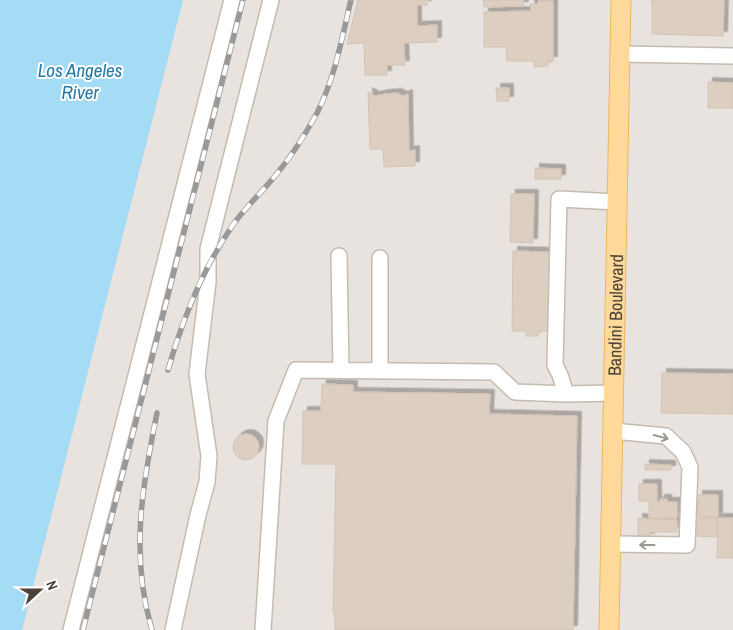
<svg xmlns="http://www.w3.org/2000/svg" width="733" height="630" viewBox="0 0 733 630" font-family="'Archivo Narrow',sans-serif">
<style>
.industrial{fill:#e9e3df}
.water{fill:#a4dbf5}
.building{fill:#dccfc2;stroke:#d4c3b1;filter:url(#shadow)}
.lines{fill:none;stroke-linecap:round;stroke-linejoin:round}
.minor-casing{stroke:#c5bbaf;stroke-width:18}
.major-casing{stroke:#ecb662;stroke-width:21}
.minor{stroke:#fff;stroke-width:15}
.major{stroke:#ffd99a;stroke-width:19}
.rail-casing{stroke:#999;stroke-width:5.5}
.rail{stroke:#fff;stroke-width:4;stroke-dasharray:11;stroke-linecap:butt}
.oneway{stroke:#9c9791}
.labels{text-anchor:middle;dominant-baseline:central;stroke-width:4;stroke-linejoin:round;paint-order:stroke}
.street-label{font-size:18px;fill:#4b4237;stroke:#fff}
.water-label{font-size:19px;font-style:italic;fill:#257aa5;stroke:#fff}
</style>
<defs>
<filter id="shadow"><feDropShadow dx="4.5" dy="-4.5" stdDeviation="0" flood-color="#0004"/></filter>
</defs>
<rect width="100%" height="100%" fill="#f6f1ea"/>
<path class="industrial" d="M0,0H733V630H0Z"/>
<path class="water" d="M0,0H183L22,630H0Z"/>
<path class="building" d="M358,0H427V5H417V26L437,25V42L404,43L405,65H387V75H365L364,43L347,44Z
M483,0H523L524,6L484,7Z
M652,0H724L723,36L652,34Z
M538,1H553V61H548V66L534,67V61H507L506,47H484V12L531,11L530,4H538Z
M708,82L733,83V108H708Z
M496,88H509V101H497Z
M368,92L375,96L385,94L397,93L403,96L408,94L409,151L415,150V166L384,167L383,149H370Z
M535,168L561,169V179H535Z
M511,194H534L533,243L510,242Z
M513,251L549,252V257H554V284H549L548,331H538V336H526V331H512Z
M662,373L733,374V414L661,413Z
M322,384L353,385V392L490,394L489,414L577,416L573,630H335V614H333L336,464H302L303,411H321Z
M233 447a13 13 0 1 1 26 0a13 13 0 1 1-26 0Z
M645,464L671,465V470H645Z
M639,484H657V502H660V499H667V502H677V518H649V501H639Z
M698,495H718V517H698Z
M638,518L677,520V532H650V538L638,537Z
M698,518H717V537L697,536Z
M718,518H733V558H717Z"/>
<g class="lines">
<defs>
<path id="minor" d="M620,54L733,56
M339,256L341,370
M380,258V371
M614,393L566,394L560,375L555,365L559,199L617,202
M611,544L687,545L690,467L683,452L666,436L613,431
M71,630L232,0
M173,630L198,515L207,482L209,456L197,374L208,282V249L271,0
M263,630L276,421L296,370L494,372L515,392L566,394"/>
<g id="major">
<path id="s1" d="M609,630L621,0"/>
</g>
</defs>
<use href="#minor" class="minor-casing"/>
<use href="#major" class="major-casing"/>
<use href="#minor" class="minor"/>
<use href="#major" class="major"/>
<defs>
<path id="rail" d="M168,370C183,318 203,267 235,222C247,206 262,192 275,176C291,157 305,135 317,113C335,78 342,37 351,0
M83,630L243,0
M152,630C130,555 142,487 157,413"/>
</defs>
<use href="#rail" class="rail-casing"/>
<use href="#rail" class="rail"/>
</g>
<defs><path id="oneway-shaft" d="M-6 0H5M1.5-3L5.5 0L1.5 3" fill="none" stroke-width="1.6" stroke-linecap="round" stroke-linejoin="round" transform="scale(1.25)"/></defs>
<g class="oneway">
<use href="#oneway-shaft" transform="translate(661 437) rotate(15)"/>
<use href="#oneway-shaft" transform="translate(647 545) rotate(-180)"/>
</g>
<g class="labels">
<g class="street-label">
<text stroke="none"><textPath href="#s1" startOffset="315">Bandini Boulevard</textPath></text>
</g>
<g class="water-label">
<text x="80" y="70">Los Angeles<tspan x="80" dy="22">River</tspan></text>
</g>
</g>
<g transform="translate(40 590) rotate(69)" stroke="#ffffff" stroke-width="4" paint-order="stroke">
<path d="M0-4L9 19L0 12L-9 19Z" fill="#4b4237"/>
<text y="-8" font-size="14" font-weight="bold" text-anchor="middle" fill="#4b4237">N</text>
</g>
</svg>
